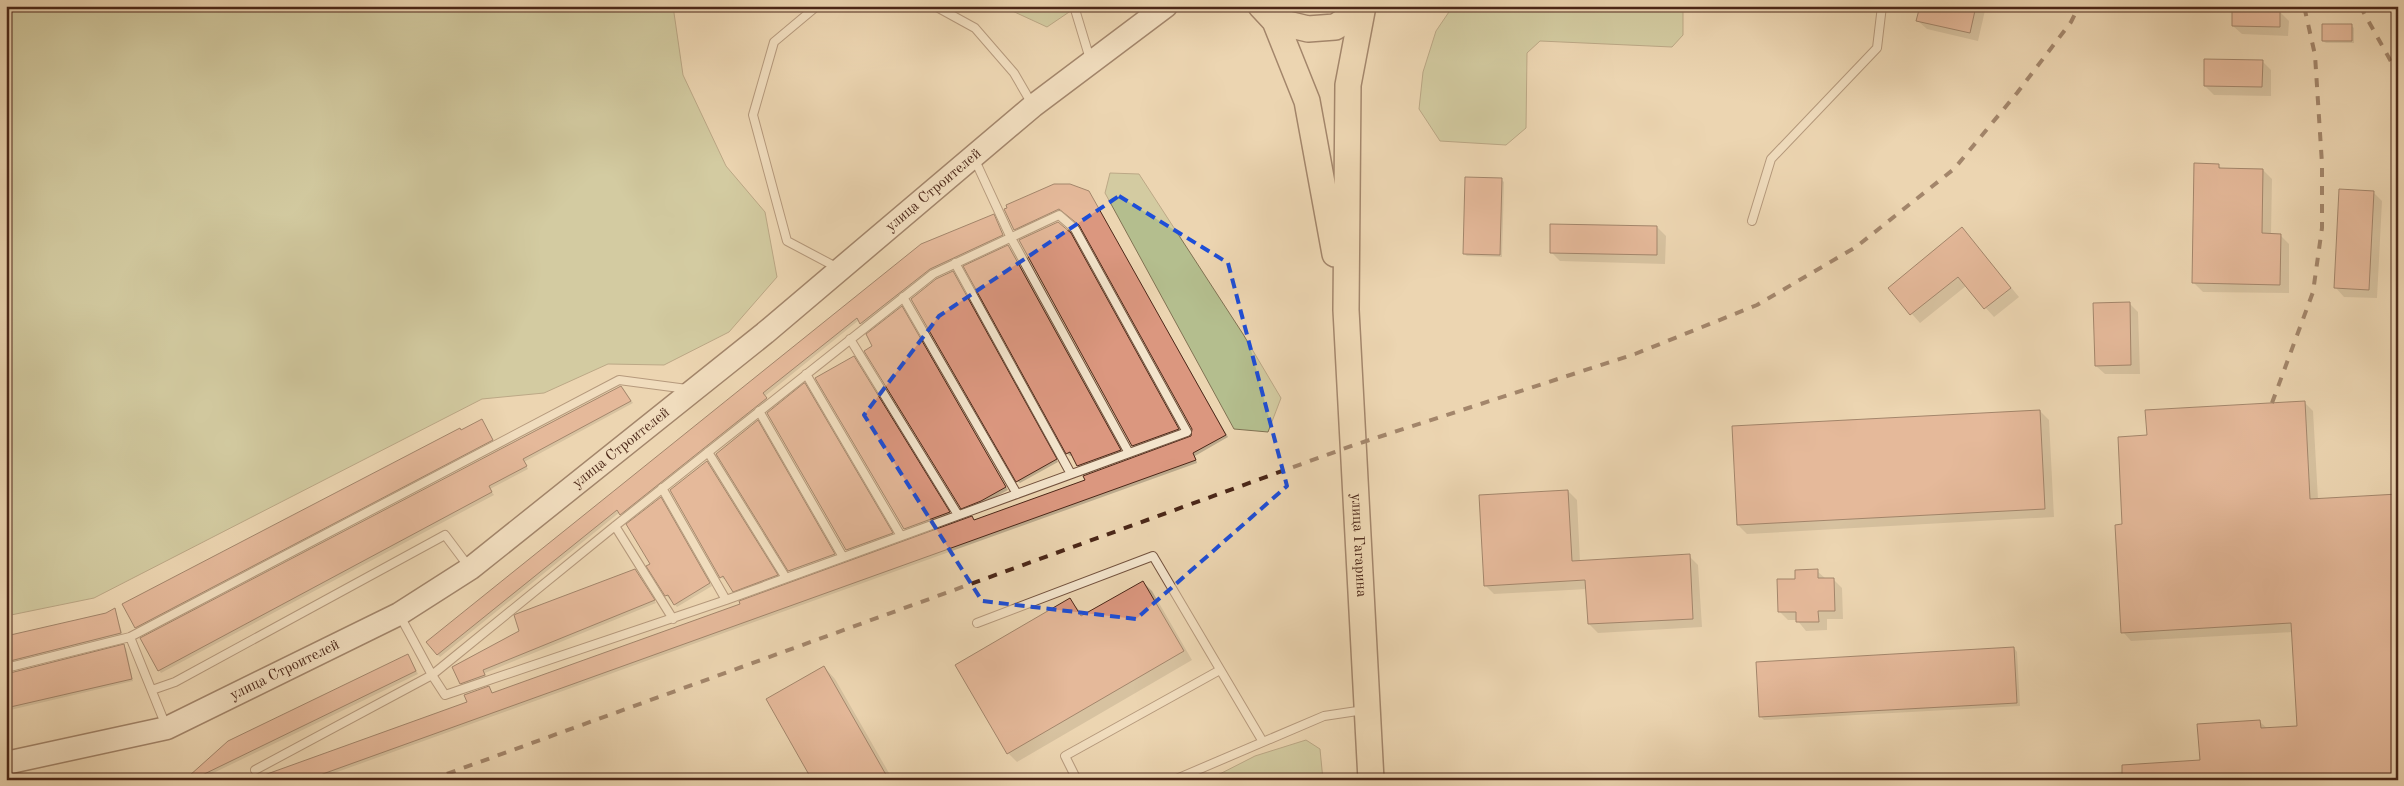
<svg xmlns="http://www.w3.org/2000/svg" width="2404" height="786" viewBox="0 0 2404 786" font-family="'Old Standard TT',serif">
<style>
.green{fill:#b4be8e;stroke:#807253}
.shadow{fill:#0003}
.building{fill:#db977f;stroke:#4b2718}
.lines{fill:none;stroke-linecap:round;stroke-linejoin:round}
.service-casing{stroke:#73523e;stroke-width:10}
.secondary-casing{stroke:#4b2718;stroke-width:25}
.primary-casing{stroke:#4b2718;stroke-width:28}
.service{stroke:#f3e4cc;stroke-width:8}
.secondary{stroke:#f3e4cc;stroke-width:22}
.primary{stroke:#ecd5b1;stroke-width:25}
.rail{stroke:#4b2718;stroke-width:4;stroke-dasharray:9 9;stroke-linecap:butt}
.marked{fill:none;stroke:#1d4ed8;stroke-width:4;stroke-dasharray:10 6;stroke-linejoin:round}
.labels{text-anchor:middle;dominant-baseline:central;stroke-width:4;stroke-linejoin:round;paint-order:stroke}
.street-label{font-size:15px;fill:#4b2718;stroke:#f3e4cc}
</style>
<rect width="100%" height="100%" fill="#ecd5b1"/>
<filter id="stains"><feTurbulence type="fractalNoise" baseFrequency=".004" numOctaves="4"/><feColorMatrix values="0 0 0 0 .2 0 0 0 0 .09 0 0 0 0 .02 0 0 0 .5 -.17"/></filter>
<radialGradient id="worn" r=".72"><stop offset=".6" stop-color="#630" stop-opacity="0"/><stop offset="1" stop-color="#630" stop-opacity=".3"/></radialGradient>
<path class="green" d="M6,6H673L683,75L726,166L765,212L777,277L729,332L664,365L608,364L544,393L482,399L94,598L6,616Z
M1006,6H1078L1047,27L1008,9Z
M1453,6H1683V35L1672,47L1540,41L1527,53L1526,128L1506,145L1440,141L1419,109L1423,72L1436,31Z
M1110,173L1139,174L1243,334L1281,398L1268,432L1234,429L1105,193Z
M1306,740L1320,749L1323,780H1208L1255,756Z"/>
<path class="shadow" d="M1921,6H1986L1978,41L1927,29L1918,21Z
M2280,12L2289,21L2288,36L2242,34L2233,26Z
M2351,25L2354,28V43H2326L2323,41Z
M2262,61L2271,70V96L2214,95L2205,86Z
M2218,165L2223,170H2263L2272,179L2271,235H2280L2289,244V293L2203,292L2194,283Z
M1501,179L1504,182L1502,257L1467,256L1464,254Z
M1088,192L1228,437L1195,456L1197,463L315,780H256L469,703L489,687L493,694L1086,481L1190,438L1193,429L1081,225L1063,211L1017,232L1015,229Z
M2373,192L2382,201L2377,298L2344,297L2336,288Z
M993,215L1005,238L932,272L864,326L859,320L765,396L769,401L624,516L620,512L440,657L437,654L921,245Z
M1657,227L1666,236L1665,264L1560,261L1551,252Z
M1073,237L1180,432L1135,448L1133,445Z
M1970,238L2019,297L1994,317L1966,286L1920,323L1889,288Z
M1008,246L1011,249L1123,453L1081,468L1072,455L1070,456L1067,453Z
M953,272L1058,462L1020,483L1017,481Z
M2129,303L2138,312L2140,374H2105L2096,366Z
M904,310L1008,490L984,503L964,510L874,346Z
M856,360L951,515L907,531L905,529Z
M623,388L633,403L524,462L528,469L490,489L494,495L161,673L159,670L142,639Z
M806,388L894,536L849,552L847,550Z
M2304,402L2313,411L2318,499L2398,780H2101V774L2201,762L2260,722L2268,729L2298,728L2293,632L2131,641L2123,632L2124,526L2148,436Z
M2040,411L2049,420L2054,517L1747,534L1738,525Z
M482,421L495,443L138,630L136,627Z
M760,424L836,557L792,573L789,570Z
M709,465L779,578L736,593L726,578L723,579L721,577Z
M1568,491L1577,500L1580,562L1689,556L1698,565L1702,627L1598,633L1589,624L1587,589L1494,594L1485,585Z
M663,501L712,586L677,607L666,595L651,565Z
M1817,571L1826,579H1833L1842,588L1843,619H1827V630L1806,631L1797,620H1788L1779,611Z
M638,574L656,603L485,673L487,678L463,686L461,683Z
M1143,582L1152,591L1192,660L1017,762L1008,753L1070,600L1084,616Z
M115,609L123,636L6,666V637L107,614Z
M123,646L126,648L133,681L6,711V674Z
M2014,648L2017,652L2020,706L1764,720L1761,717Z
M410,658L418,674L199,780H194L191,776Z
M824,667L835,679L893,780H814Z
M139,775L160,780H107Z
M2017,778L2019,780H1985Z"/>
<path class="building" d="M1920,6H1976L1970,33L1916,21Z
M2232,9L2280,11V27L2232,26Z
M2322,24H2352V41H2322Z
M2204,59L2263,60L2262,87L2204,86Z
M2194,163L2219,164V168L2263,169L2262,233L2281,234L2280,285L2192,283Z
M1465,177L1502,178L1500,255L1463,254Z
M1054,184H1070L1089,191L1226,435L1193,453L1196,460L306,780H257L256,778L467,702L464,695L489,686L492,693L740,604L739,601L972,516L974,520L1085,480L1083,476L1191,436L1192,429L1079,225L1059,209L1014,230L1004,209L1007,208L1006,205Z
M2339,189L2374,191L2369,290L2334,288Z
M994,214L1003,235L930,269L860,324L857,318L763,393L767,398L620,515L617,510L437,655L426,642L921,244Z
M1058,222L1071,233L1179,429L1132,446L1019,240Z
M1550,224L1657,226V255L1550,253Z
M1962,227L2011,288L1984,309L1958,277L1910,315L1888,288Z
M1008,245L1121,450L1077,466L1070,452L1066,454L963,266Z
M953,271L1057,459L1016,482L911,299L936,279Z
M2130,302L2131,365L2095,366L2093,303Z
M902,306L1006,487L981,501L961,509L864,351L872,346L866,334Z
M854,356L950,512L904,529L815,378Z
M804,383H805L893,533L846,550L767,413Z
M621,386L631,401L523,459L527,466L489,486L492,492L158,671L140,638Z
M2305,401L2310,499L2398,494V780H2122V765L2200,760L2197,724L2260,720L2261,728L2297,726L2291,623L2121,633L2115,525L2122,524L2118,437L2147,435L2145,410Z
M2040,410L2045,509L1737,525L1732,426Z
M482,419L493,440L135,628L122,604L460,428L461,430Z
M758,420L835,554L788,571L716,454Z
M707,461L778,575L733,592L723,576L720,578L670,490Z
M1568,490L1572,561L1690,554L1693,619L1588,624L1585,580L1484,586L1479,495Z
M661,497L710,583L674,605L668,595L665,596L646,566L650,564L626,524Z
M635,569L655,600L483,670L485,675L460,684L452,667L519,631L514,615L516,614Z
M1818,569V578H1834L1835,611H1818L1819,622H1796V612H1778L1777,579H1795V570Z
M1143,581L1184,651L1007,754L955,665L1070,598L1081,616Z
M115,608L121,633L6,662V636L106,613Z
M124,644L132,679L6,708V674Z
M2014,647L2017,703L1759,717L1756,662Z
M408,654L416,671L192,780L189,776L228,741Z
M824,666L889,780H812L766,699Z"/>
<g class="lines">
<defs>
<path id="service" d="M817,6L774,42L753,115L787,241L838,268
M935,6L975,28L1014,73L1032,104
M1074,6L1090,59
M974,158L1011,238L1129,453
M1752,221L1771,159L1877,48L1882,6
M955,263L1071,474
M903,297L1017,494
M850,339L958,515
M806,374L901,536
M759,411L843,557
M708,452L786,578
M662,488L726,600
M615,526L673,619
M977,623L1153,556L1263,742
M130,637L166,726
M6,668L130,637L619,380L687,389
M152,690L175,682L445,535L469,567
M255,770L432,675L615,526L933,274L1059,215L1075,229L1187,432L726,600L445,695L432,675L400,616
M1077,780L1065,756L1220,670
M1174,780L1324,716L1364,710"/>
<g id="secondary">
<path id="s1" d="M6,763L167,728L399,614L471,568L765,333L1033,106L1166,6"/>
</g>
<g id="primary">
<path d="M1261,6L1275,21L1307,101L1335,254"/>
<path id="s2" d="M1363,6L1348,85L1346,310L1371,780"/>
<path d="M1275,21L1308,29L1335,27L1361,11"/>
</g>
</defs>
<use href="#service" class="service-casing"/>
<use href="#secondary" class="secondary-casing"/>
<use href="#primary" class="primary-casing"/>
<use href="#service" class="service"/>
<use href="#secondary" class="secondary"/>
<use href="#primary" class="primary"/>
<path class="rail" d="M2360,6L2398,74
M2272,403L2313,292L2322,228V164L2315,55L2304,6
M430,780L1354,445L1635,354L1757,305L1856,247L1954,169L2017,93L2071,22L2079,6"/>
</g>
<path d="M0 0H2404V786H0ZM1119,196L1228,263L1287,486L1136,619L982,601L864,415L939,316Z" fill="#ecd5b1" fill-opacity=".55" fill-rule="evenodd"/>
<path class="marked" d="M1119,196L1228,263L1287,486L1136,619L982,601L864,415L939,316Z"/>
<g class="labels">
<g class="street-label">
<text stroke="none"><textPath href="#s1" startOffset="1106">улица Строителей</textPath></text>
<text stroke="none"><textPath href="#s1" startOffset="701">улица Строителей</textPath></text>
<text stroke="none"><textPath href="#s2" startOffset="541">улица Гагарина</textPath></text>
<text stroke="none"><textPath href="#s1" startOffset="296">улица Строителей</textPath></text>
</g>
</g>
<rect width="2404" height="786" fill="none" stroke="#ecd5b1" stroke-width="25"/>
<rect x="8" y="8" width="2389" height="771" fill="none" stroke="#4b2718" stroke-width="2.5"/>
<rect x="12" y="12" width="2379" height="761" fill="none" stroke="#4b2718"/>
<rect width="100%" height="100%" filter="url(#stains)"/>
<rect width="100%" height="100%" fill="url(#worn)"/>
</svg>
